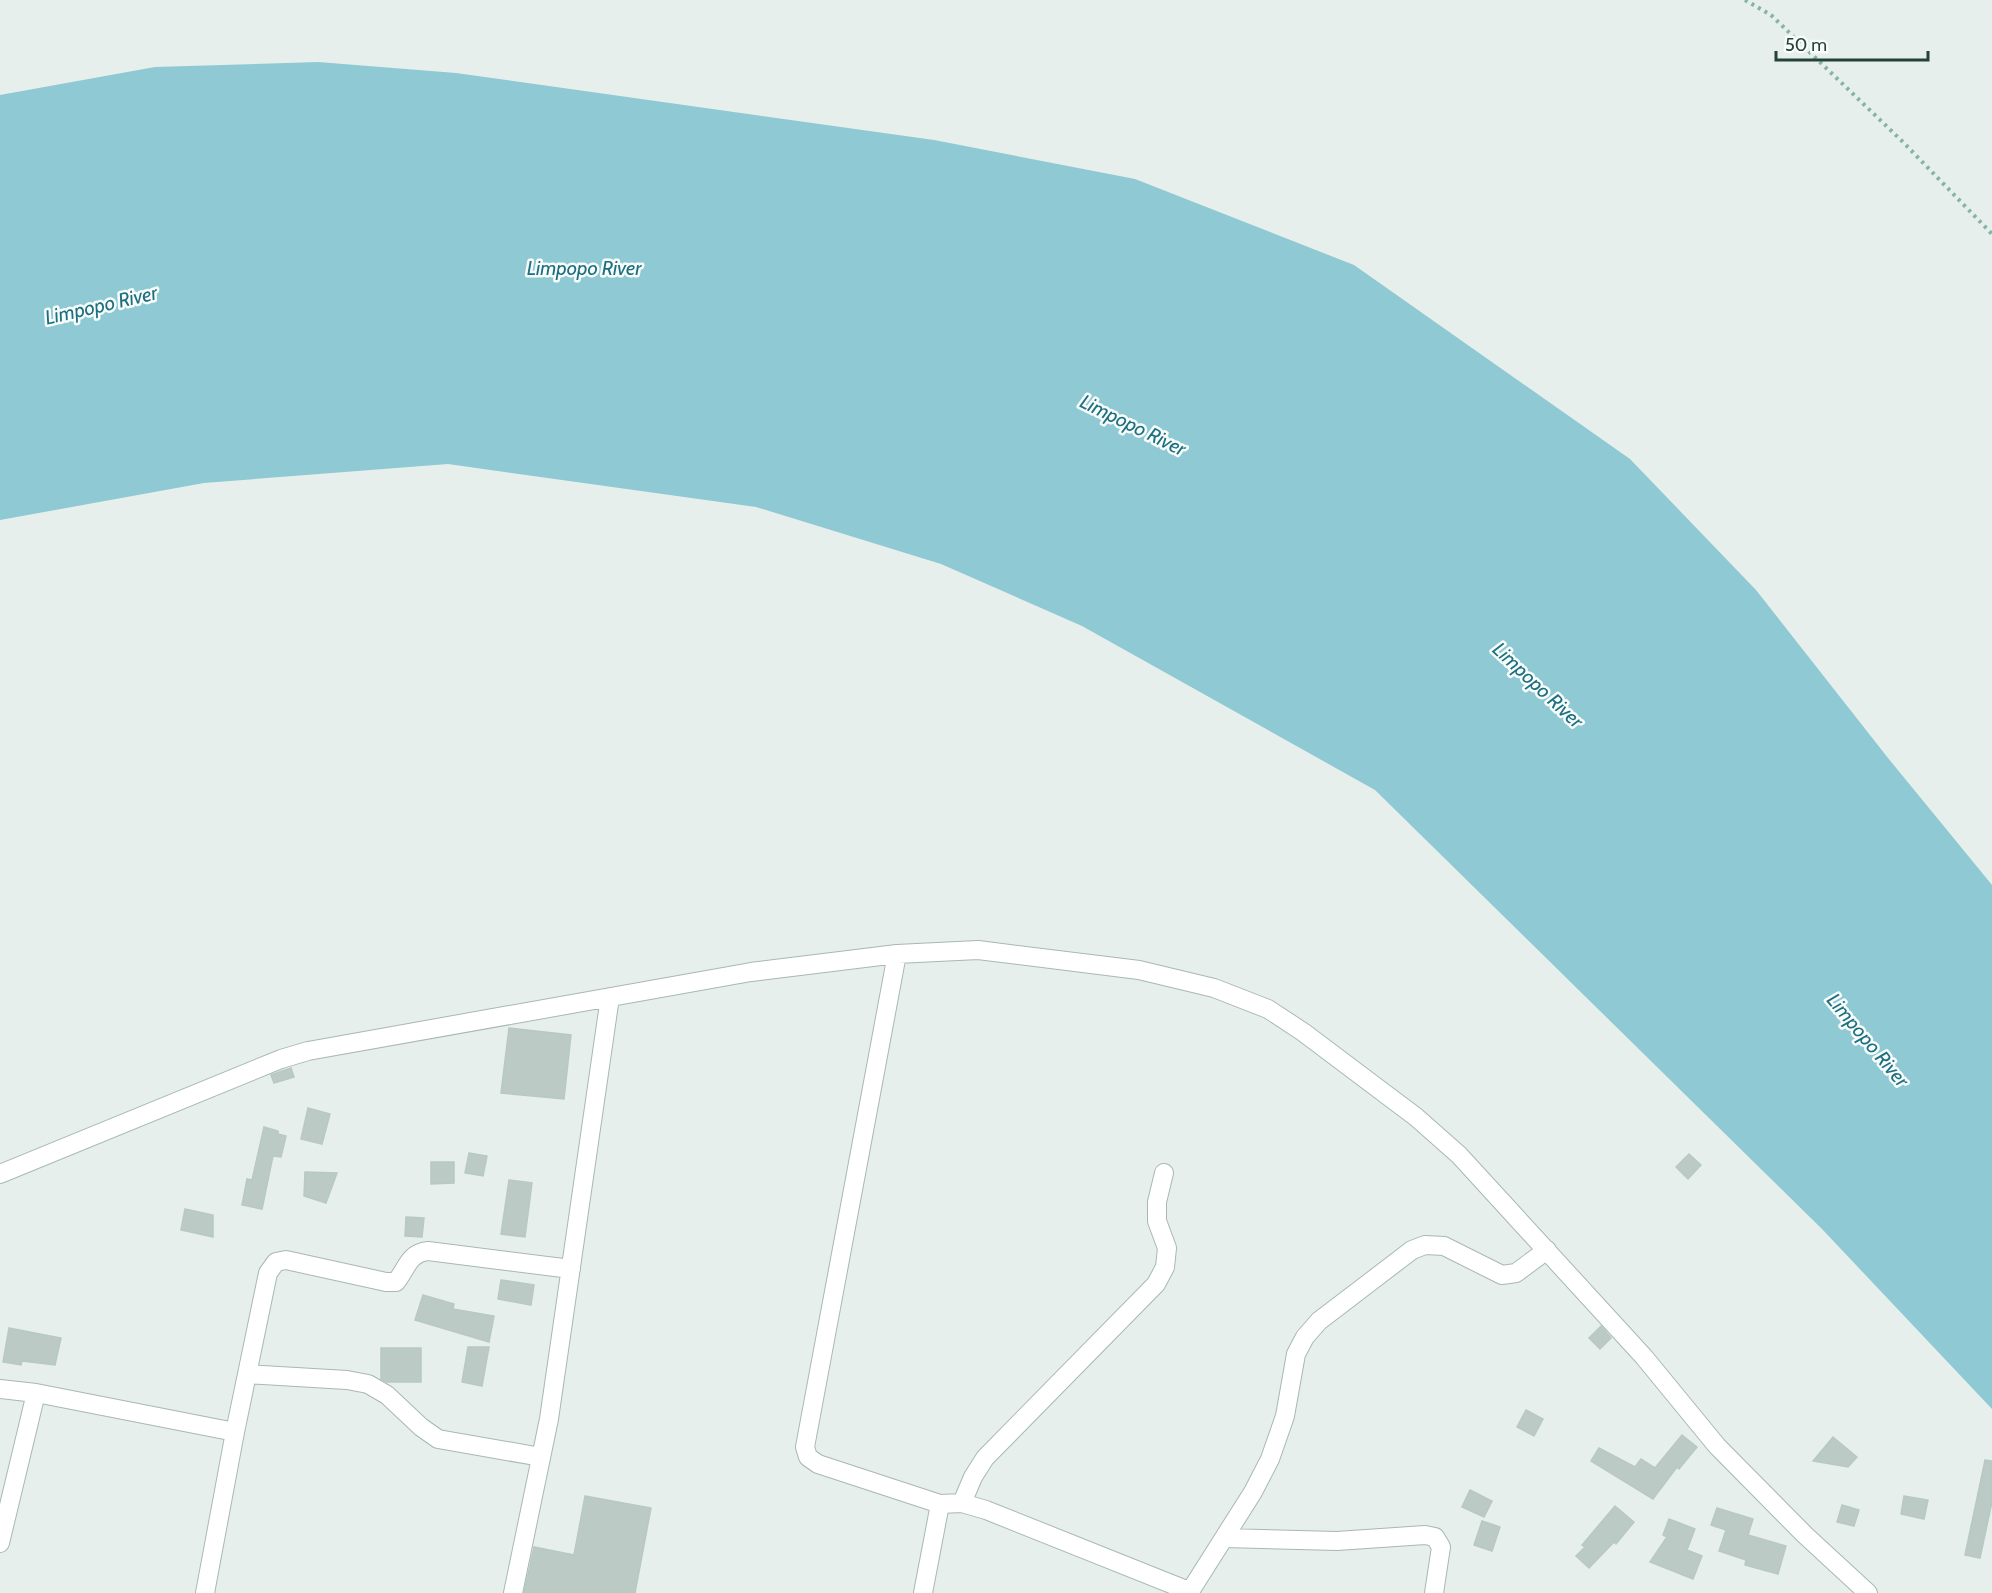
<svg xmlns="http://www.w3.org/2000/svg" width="1992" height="1593" viewBox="0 0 1992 1593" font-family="Cabin,sans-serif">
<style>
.water{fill:#8ec9d4}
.building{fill:#bbcac4;stroke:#b8c9c2;stroke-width:1.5}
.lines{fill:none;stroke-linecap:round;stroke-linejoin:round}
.minor-casing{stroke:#a8b8b2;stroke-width:20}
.path{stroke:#86b3a5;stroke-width:4;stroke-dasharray:3 4.5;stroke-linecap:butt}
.minor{stroke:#fff;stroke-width:18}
.labels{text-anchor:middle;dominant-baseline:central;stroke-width:5;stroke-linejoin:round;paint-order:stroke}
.water-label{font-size:20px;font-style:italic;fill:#1c6f80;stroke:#f7fbf9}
</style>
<rect width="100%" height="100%" fill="#e6efeb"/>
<path class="water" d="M318,62L456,73L934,140L1135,179L1354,265L1630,459L1756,590L1888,758L1992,885V1409L1822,1229L1375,790L1082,626L941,564L756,507L448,464L204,483L0,520V95L155,67Z"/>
<path class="building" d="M509,1028L571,1035L564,1099L501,1093Z
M291,1068L294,1077L274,1083L271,1075Z
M308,1108L330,1114L322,1144L301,1139Z
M264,1127L278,1131V1134L286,1136L281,1157L273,1156L262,1209L242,1205L247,1179L252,1180Z
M469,1153L487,1156L483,1176L465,1173Z
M1689,1154L1701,1165L1688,1179L1676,1167Z
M431,1162H454V1183L431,1184Z
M305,1172L337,1173L326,1203L304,1196Z
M509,1180L532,1183L525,1237L501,1234Z
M185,1209L213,1215V1237L181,1230Z
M406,1217L424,1218L422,1237L405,1236Z
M501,1280L534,1285L531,1305L498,1299Z
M423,1295L454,1304L453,1309L494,1316L489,1342L415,1320Z
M1601,1326L1611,1338L1600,1349L1589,1338Z
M9,1328L61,1338L55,1365L22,1361L21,1365L3,1362Z
M468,1347H489L482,1386L462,1382Z
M381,1348H421V1382H387L381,1379Z
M1526,1410L1543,1419L1534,1436L1517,1427Z
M1682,1435L1697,1447L1679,1469L1677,1467L1653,1499L1591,1461L1599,1448L1635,1467L1641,1459L1655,1468Z
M1833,1437L1857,1457L1848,1467L1813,1461Z
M1985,1460L1992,1461V1502L1980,1558L1965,1555Z
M1470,1490L1492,1501L1484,1517L1462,1507Z
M585,1496L651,1508L635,1593H524L534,1547L574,1555Z
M1904,1496L1928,1500L1924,1519L1901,1514Z
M1842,1505L1859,1510L1854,1526L1837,1522Z
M1615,1506L1634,1522L1616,1544L1614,1542L1589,1568L1576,1556L1585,1547L1582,1545Z
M1717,1508L1753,1519L1748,1535L1786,1546L1778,1574L1745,1565L1746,1560L1719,1551L1726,1530L1711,1525Z
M1669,1519L1695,1529L1687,1550L1702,1556L1693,1579L1650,1562L1667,1537L1663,1535Z
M1482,1521L1500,1527L1492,1551L1474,1545Z"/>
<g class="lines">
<defs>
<path id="minor" d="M897,954L805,1447L808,1457L818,1464L940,1504L962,1503L986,1510L1189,1591
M0,1174L281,1059L308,1051L751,972L897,954L978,950L1139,970L1214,988L1268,1009L1303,1032L1416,1117L1459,1155L1644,1357L1717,1446L1805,1535L1868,1593
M247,1374L347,1380L368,1384L387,1395L421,1427L438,1439L541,1457
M0,1389L36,1393L235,1432
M962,1503L973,1477L985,1458L1156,1284L1165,1267L1167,1248L1157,1221V1202L1164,1173
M1224,1538L1337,1541L1425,1535L1435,1537L1441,1547L1434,1593
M0,1543L36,1393
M205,1593L235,1432L268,1273L276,1262L286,1260L386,1282H396C407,1268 409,1253 428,1251L571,1269
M513,1593L549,1419L610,997
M923,1593L940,1504
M1189,1593L1253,1492L1270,1459L1285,1416L1296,1354L1305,1337L1319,1321L1412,1250L1425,1245L1444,1246L1502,1275L1516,1273L1547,1250"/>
</defs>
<use href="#minor" class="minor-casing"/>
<path class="path" d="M1745,0L1771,15L1903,142L1992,234"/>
<use href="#minor" class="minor"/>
</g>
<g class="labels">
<g class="water-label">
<text x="584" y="268">Limpopo River</text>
<text transform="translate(101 305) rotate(-13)">Limpopo River</text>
<text transform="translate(1133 425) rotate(26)">Limpopo River</text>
<text transform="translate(1538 685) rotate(43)">Limpopo River</text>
<text transform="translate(1868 1040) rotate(50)">Limpopo River</text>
</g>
</g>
<path d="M1776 51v9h152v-9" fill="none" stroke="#24423a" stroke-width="3"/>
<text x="1785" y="51" font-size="18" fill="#24423a" stroke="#f7fbf9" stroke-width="4.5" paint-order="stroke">50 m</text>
</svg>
